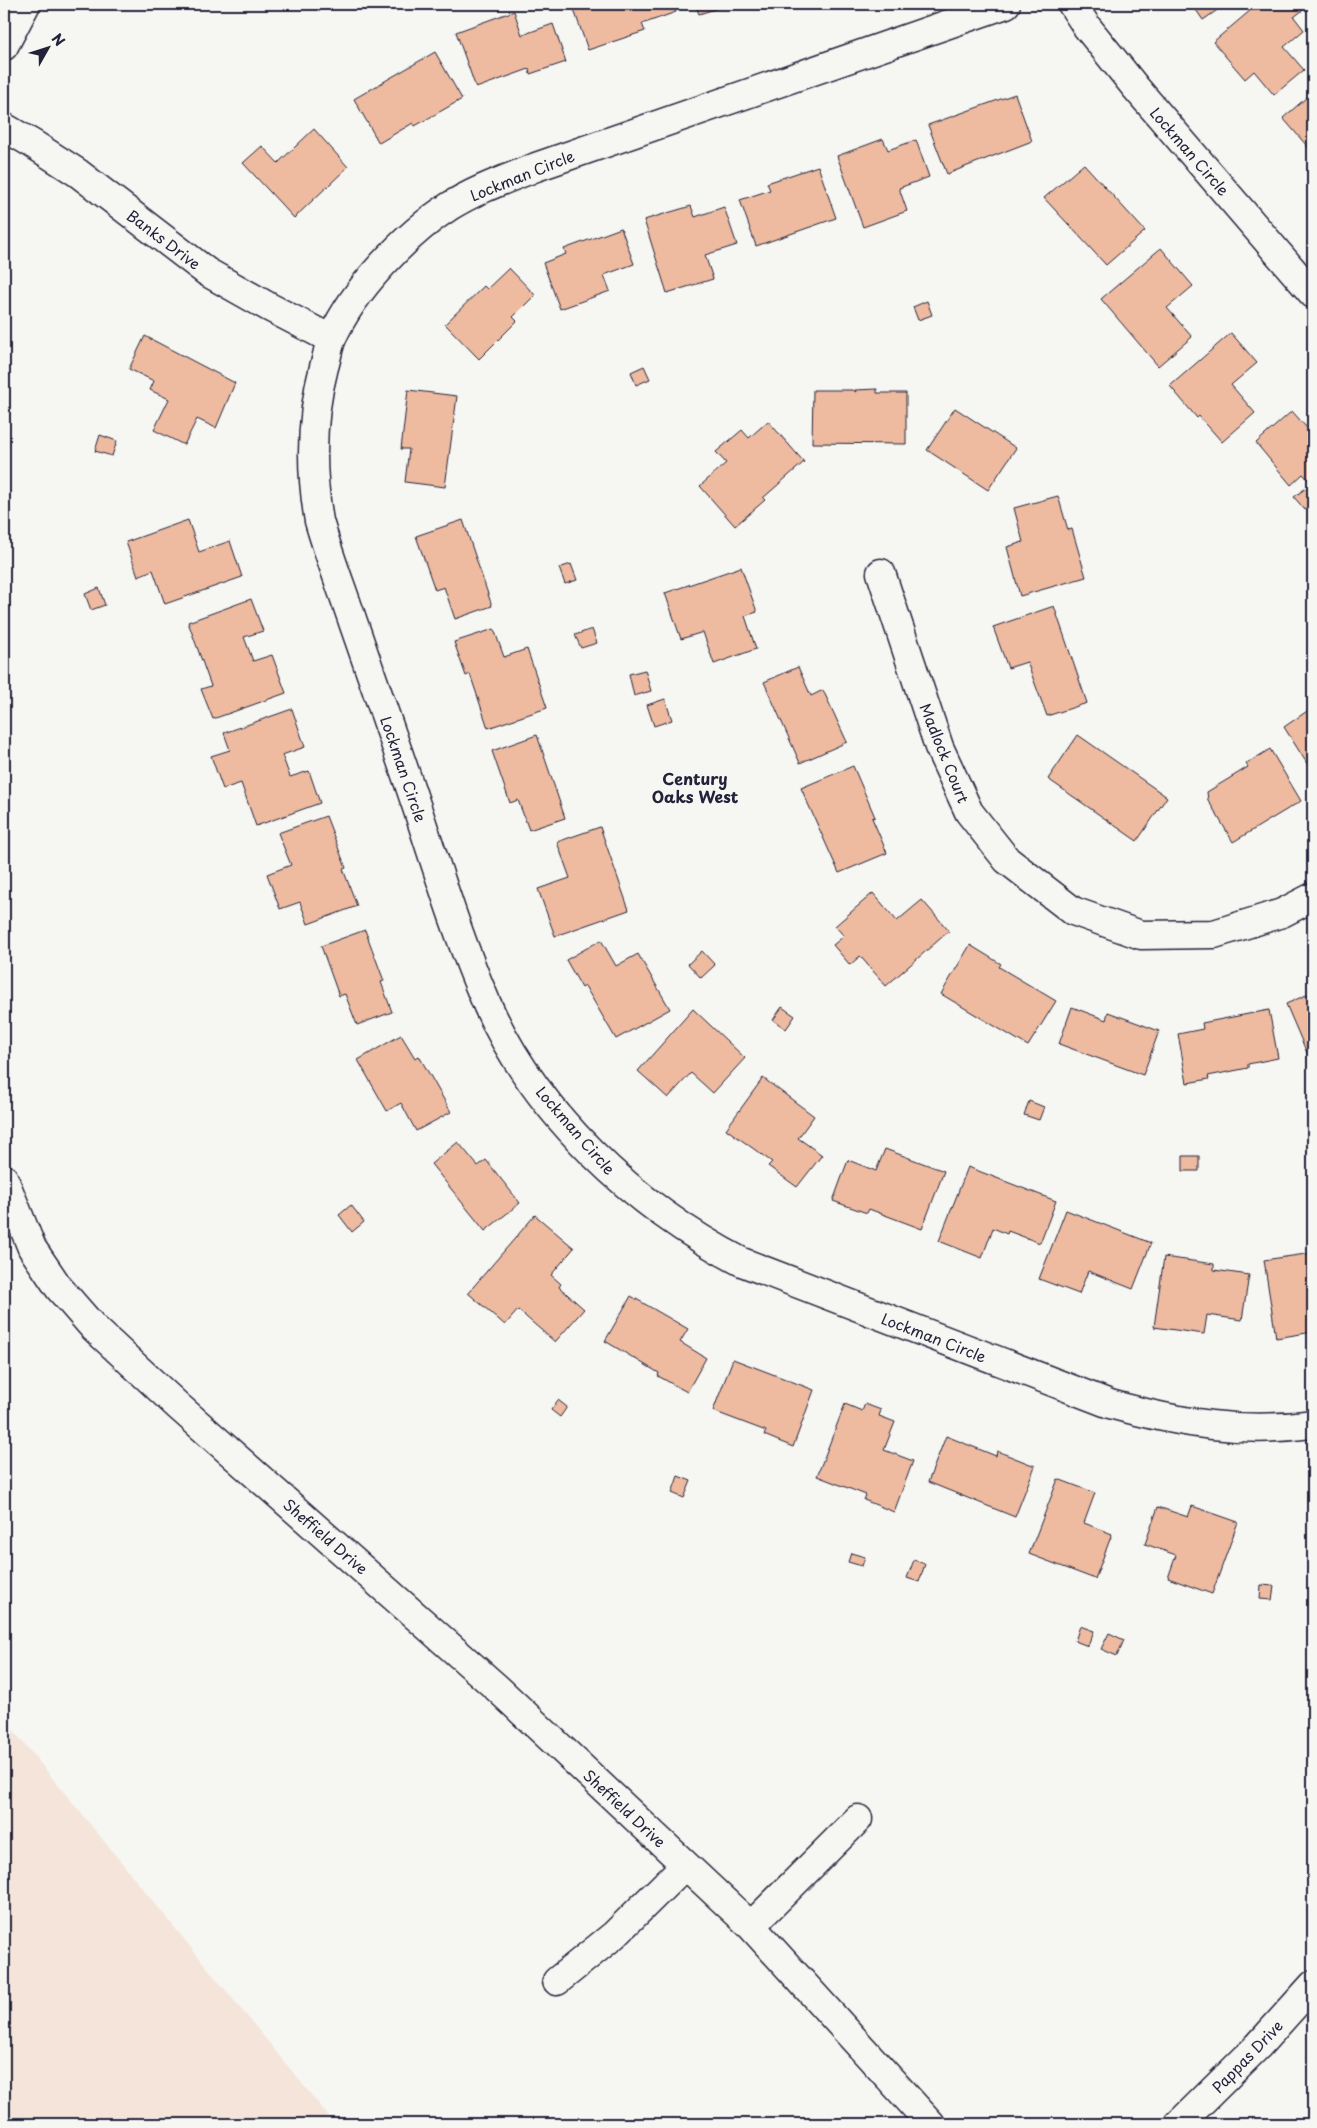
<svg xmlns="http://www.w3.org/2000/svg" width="1317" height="2128" viewBox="0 0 1317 2128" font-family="'Playpen Sans',sans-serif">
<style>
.built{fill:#f4e4d9}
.building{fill:#eebba0;stroke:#22223b}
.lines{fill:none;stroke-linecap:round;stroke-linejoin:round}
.street-casing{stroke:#22223b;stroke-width:31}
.street{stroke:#f6f6f2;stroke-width:28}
.labels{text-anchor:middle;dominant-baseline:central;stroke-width:5;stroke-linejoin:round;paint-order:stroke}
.street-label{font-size:15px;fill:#22223b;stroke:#f6f6f2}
.neighbourhood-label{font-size:16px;font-weight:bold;fill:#22223b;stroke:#f6f6f2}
</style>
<rect width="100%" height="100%" fill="#f6f6f2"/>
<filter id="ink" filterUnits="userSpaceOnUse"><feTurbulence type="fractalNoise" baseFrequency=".02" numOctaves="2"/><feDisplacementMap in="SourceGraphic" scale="10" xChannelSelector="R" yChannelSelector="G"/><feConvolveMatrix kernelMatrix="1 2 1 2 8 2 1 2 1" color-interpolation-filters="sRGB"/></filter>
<g filter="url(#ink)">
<path class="built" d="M4,1719L335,2124H4Z"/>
<path class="building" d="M572,4H673L676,12L642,24L645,31L588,50Z
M695,4H731L699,14Z
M1192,4H1226L1203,20Z
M1258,4H1298L1303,10L1294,17L1304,30L1284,47L1304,70L1274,95L1254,71L1245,79L1213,42Z
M514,11L522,35L553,24L566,62L530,74L529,69L476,88L456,32Z
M435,52L462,99L415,126L413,123L379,143L354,99Z
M1313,92V153L1283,118Z
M1015,94L1032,141L947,174L928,125Z
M314,129L348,167L294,218L243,163L262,146L278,163Z
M883,139L888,150L916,140L929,177L899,188L907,211L863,227L837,156Z
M1084,164L1145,231L1106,265L1044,198Z
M818,166L836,218L756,246L740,200L770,190L767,183Z
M691,206L695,217L724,207L737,245L705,255L713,279L667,293L644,220Z
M621,228L634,264L604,275L610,291L560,309L543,263L566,254L564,249Z
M1161,248L1193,286L1167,308L1192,337L1158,366L1101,299Z
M509,268L535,295L513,317L517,321L479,359L445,324L484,286L487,289Z
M927,301L932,315L918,320L913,307Z
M1231,333L1257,363L1231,385L1255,413L1222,442L1199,416L1197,418L1170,386Z
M145,336L235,383L216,428L197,419L184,445L154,430L169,399L150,390L154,381L129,369Z
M644,366L650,379L636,385L631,372Z
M877,389V393H906V444L812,443L813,390H853L856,392L855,390Z
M408,390L457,396L445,487L405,482L409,449H401Z
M955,408L1016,448L988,490L927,450Z
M1292,411L1306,427L1311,424L1313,427V485L1303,474L1291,485L1256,443Z
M768,421L804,462L763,498L765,500L735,526L700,486L726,463L716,452L742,430L749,438Z
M100,435L117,441L112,456L95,451Z
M1306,488L1313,497V502L1305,510L1294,497Z
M1058,496L1068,530L1072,529L1086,577L1020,596L1007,547L1023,542L1014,508Z
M188,520L199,552L230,541L242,577L165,604L153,570L138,576L126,542Z
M463,520L492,606L455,619L444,587L435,590L416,536Z
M571,564L577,580L565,584L559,568Z
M741,567L757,612L745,616L756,649L714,664L703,632L681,639L665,593Z
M99,588L105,605L91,610L85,594Z
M251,599L263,631L244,637L253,661L272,655L286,693L213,719L201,689L211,686L188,622Z
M1054,606L1087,703L1047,716L1027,662L1008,668L993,627Z
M494,629L504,657L527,649L547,708L488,728L470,674L466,676L454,642Z
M592,629L597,643L581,648L575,635Z
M798,667L811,696L823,690L847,742L800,763L764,682Z
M645,670L651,691L634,696L629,674Z
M665,699L672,720L654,726L647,705Z
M1313,707V773L1284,727Z
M292,709L305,747L282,755L290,777L309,771L320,803L256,826L241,783L223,789L211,756L230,750L224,733Z
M537,735L565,818L529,830L518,800L510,803L492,751Z
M1078,735L1167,797L1137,841L1048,779Z
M1270,749L1301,801L1233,842L1208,800L1207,792L1248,767L1246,764Z
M853,766L875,817L872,818L887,853L839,873L801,788Z
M326,816L346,868L343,869L357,906L308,924L300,902L280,909L267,874L291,865L278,833Z
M600,827L629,910L555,936L538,889L570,878L557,842Z
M873,893L897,921L922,900L949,931L886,986L860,956L850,965L833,945L844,936L835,926Z
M365,930L384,981L381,982L392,1012L357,1025L345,994L339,996L321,946Z
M601,940L616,966L638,954L670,1009L616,1039L585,986L582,988L566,960Z
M970,945L1001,964L999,967L1056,1001L1028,1046L941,994Z
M702,951L715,965L701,978L688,964Z
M1313,992V1067L1286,1004Z
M782,1007L795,1016L786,1029L773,1020Z
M1072,1007L1106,1020L1108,1012L1159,1031L1143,1075L1059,1044Z
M693,1009L745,1058L713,1093L691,1073L668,1098L638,1071Z
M1269,1010L1278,1058L1248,1064V1068L1208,1076L1209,1079L1187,1083L1178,1034L1203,1029L1202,1023Z
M401,1035L415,1058L419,1056L451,1112L416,1131L401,1103L387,1111L358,1060Z
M763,1078L814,1116L798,1138L822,1155L797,1187L768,1166L772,1162L726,1129Z
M1029,1101L1044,1107L1039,1120L1024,1115Z
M458,1142L478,1166L486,1160L520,1203L485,1231L431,1164Z
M885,1149L944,1171L922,1229L869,1209L867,1213L833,1201L848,1160L876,1171Z
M1183,1156H1199V1171H1183Z
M968,1167L1056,1201L1040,1243L1008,1231L1007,1234L993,1228L982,1258L939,1241Z
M351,1205L364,1222L352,1232L339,1215Z
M1066,1210L1151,1243L1133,1289L1088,1271L1079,1294L1039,1279Z
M535,1215L574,1248L551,1275L561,1284L559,1287L584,1309L555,1342L518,1310L505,1325L468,1293Z
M1313,1253V1332L1276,1338L1264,1260Z
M1164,1257L1214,1264V1270L1249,1275L1242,1320L1207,1315L1204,1334L1154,1327Z
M631,1296L688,1329L680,1342L706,1358L687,1392L658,1376L659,1373L605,1341Z
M733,1359L814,1390L793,1447L764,1435L766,1431L713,1411Z
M558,1400L567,1407L560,1417L551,1410Z
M845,1404L862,1411L865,1404L881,1410L879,1416L895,1422L884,1450L913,1461L894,1512L864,1500L866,1495L817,1476Z
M946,1436L996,1456L997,1451L1035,1466L1015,1517L928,1482Z
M678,1476L691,1481L684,1498L672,1493Z
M1058,1479L1095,1493L1084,1523L1112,1534L1095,1579L1029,1554Z
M1192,1506L1238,1522L1212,1594L1168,1578L1176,1555L1145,1544L1158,1507L1188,1517Z
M851,1553L865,1557L862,1566L848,1562Z
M914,1560L925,1564L919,1582L907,1578Z
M1261,1585L1274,1586L1272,1600L1260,1599Z
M1080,1626L1094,1631L1088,1646L1075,1641Z
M1109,1633L1124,1640L1117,1656L1101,1649Z"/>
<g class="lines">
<defs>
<path id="street" d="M1006,4L536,167C507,179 477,189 450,206C406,234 353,290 332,338C328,347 327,358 324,367C310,420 310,469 319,521C329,556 342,589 353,622C371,675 390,728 408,781C433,854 455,930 486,1002C535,1113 635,1207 742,1262L1110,1404C1180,1423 1241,1434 1313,1424
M1072,4L1087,27L1136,88L1313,294
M4,46L26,4
M4,127L33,144L78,173L207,272L269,307L331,339
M881,573L939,747L969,812L1007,860L1073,911L1141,935L1214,934L1282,913L1313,897
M4,1179L32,1248L59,1288L93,1327L178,1406L497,1688L722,1899L751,1926L931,2124
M751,1926L858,1819
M557,1981L614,1935L685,1865
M1179,2124L1258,2046L1313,1985"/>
</defs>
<use href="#street" class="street-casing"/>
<use href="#street" class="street"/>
</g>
</g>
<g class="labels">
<g class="street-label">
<text transform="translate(1190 151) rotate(49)">Lockman Circle</text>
<text transform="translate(522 175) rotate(-22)">Lockman Circle</text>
<text transform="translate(164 239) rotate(37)">Banks Drive</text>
<text transform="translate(945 753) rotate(68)">Madlock Court</text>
<text transform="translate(404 769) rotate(71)">Lockman Circle</text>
<text transform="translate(576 1130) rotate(49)">Lockman Circle</text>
<text transform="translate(934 1337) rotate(21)">Lockman Circle</text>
<text transform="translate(326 1536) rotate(41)">Sheffield Drive</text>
<text transform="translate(625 1808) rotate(43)">Sheffield Drive</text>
<text transform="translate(1247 2056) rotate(-46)">Pappas Drive</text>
</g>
<g class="neighbourhood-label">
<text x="695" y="778">Century<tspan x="695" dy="18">Oaks West</tspan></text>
</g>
</g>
<rect width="1317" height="2128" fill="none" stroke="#f6f6f2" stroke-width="20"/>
<rect x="10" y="10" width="1297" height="2108" fill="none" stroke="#22223b" stroke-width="2" filter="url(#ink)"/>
<g transform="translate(48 48) rotate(51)" stroke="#f6f6f2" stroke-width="4" paint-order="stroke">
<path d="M0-4L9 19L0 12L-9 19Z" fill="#22223b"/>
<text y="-8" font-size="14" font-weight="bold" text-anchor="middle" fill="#22223b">N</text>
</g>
</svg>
